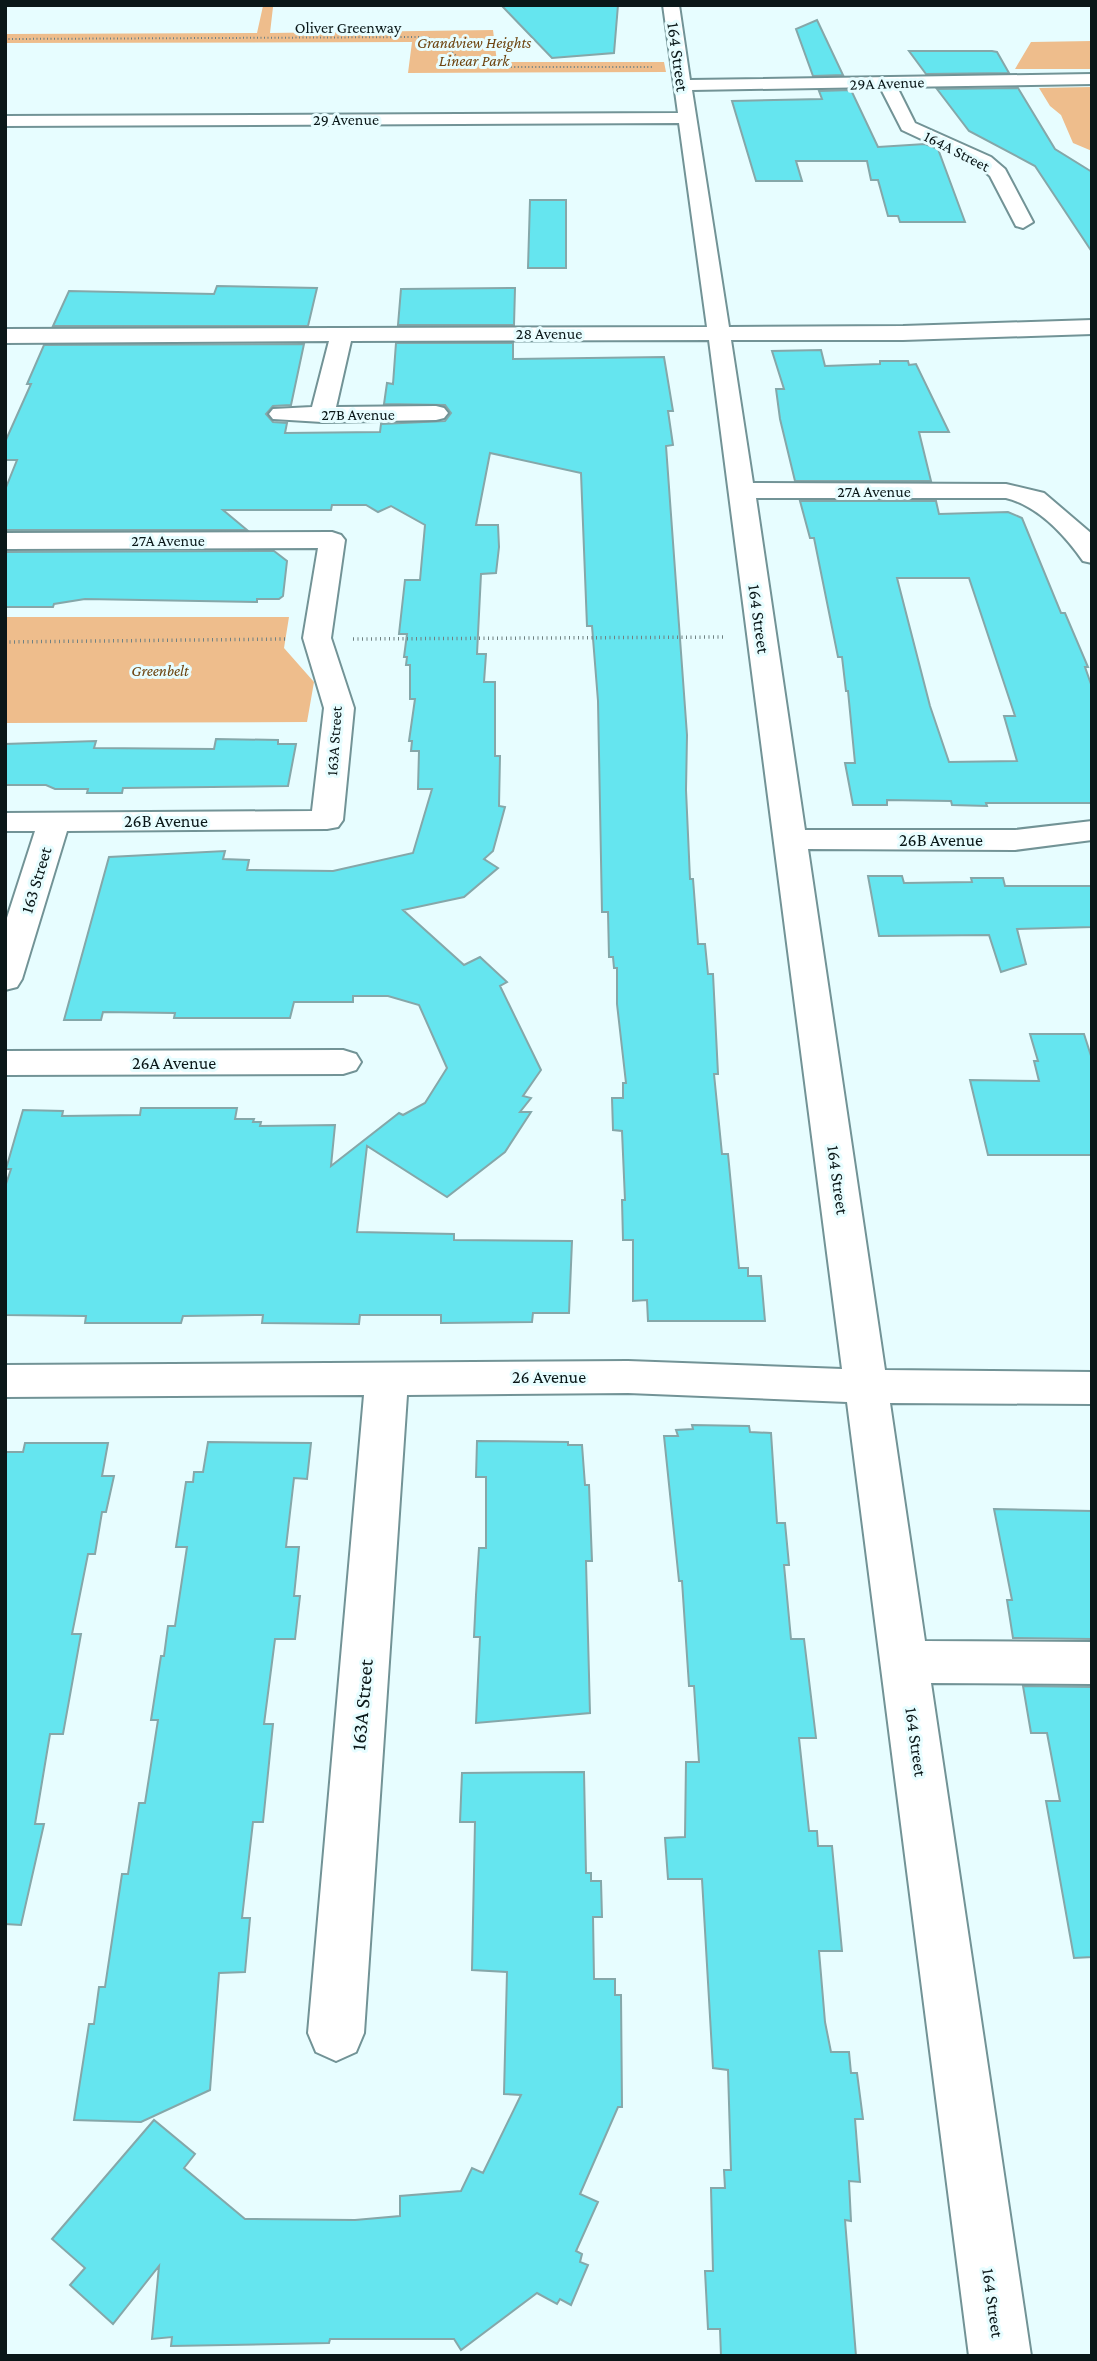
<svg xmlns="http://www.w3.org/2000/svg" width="1097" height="2361" viewBox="0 0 1097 2361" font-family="'Crimson Pro',serif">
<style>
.green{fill:#eebd8c}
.building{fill:#65e5ef;stroke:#85a7a9;stroke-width:2;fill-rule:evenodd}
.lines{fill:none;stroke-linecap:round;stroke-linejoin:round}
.minor-casing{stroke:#729396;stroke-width:4}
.path-far1{stroke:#708182;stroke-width:2;stroke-dasharray:1 2.5;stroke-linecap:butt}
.path{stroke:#708182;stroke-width:3.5;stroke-dasharray:1 3.5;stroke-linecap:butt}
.minor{fill:#fff;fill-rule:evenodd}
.labels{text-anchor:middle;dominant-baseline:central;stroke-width:6;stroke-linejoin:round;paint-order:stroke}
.far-street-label{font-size:16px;fill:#0a1718;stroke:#e7fdff}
.far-park-label{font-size:16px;font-style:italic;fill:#6d430f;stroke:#e7fdff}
.street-label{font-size:18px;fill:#0a1718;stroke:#e7fdff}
.near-street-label{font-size:21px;fill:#0a1718;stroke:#e7fdff}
</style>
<rect width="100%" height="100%" fill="#e7fdff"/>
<path class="green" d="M263,6L273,7L270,33L493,30L497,62H664L666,72L408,73L412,42L5,43V34L257,33Z
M1092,41V69H1015L1031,42Z
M1092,87V151L1073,143L1061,115L1050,106L1039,88Z
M5,617H289L284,648L314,682L307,722L5,723Z"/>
<path class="building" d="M501,5H618L614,53L552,58Z
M817,20L843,75L813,76L796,29Z
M909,51H992L997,52L1009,73L926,74Z
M1018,88L1055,149L1092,172V252L1035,166L969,131L937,89Z
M851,90L878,147L925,144L938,149L965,222H900L898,216H888L878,180H871L867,161H796L802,181H756L732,101L822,99L819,91Z
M530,200H566V268H528Z
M217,286L317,288L308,326H53L69,291L214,294Z
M515,288L514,325H398L401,289Z
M396,343H513V359L664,357L673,411H668L673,445L666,446L687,735L686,790L690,879H693L698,944H705L708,974H713L718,1074H714L722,1154H728L739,1268H748V1276H761L765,1321H648L647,1300L633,1301V1240H623L622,1200H625L622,1131L613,1130L612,1098H623V1083H626L617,1004V968H614L613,957H609L608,912H602L598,701L592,626H587L581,473L490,453L476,525H498L499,547L496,573L481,574L477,654H486L484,682H495V756H500L499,806L505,807L493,851L484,859L498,868L464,897L403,910L464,965L480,957L507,982L500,986L541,1070L523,1096L531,1098L520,1112H531L505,1152L447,1197L367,1146L357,1232L454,1234V1240L572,1241L569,1313H533L532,1322L441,1323V1315H360L359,1324L262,1323L263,1315L183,1316L181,1323H85L86,1316L5,1315V1187L11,1169H6L23,1110L63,1111L62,1116L140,1115L141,1108H237L235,1119H254L253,1122H261L260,1126L335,1125L331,1166L399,1113L403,1115L425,1103L447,1068L419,1005L388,996H353V1002H294L290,1018H174L175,1013L103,1012L101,1020H64L109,857L225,851L223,859L249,860L247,870L333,871L413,853L432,789H418L419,751H411L412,741H409L415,699H410V665H406L407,657H404L407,634H399L405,580H420L425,525L391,506L378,512L366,505H332L331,510H223L247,530H5V490L17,460H5V442L31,384H27L44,345L304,344L291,405L273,406L266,414L273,422L287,423L285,433L380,432L381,424L445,421L451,413L445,405L384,404L387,383L393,384Z
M821,350L825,366L880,364V361H908L909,365L916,364L949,432H919L931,481H795L780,419L776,389H784L772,351Z
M800,501H936L939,514L1008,512L1022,518L1061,613H1065L1088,667H1085L1092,687V803H986L987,806L952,805L951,801L887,800V805H853L845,763H855L848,691H846L842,657H838L814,538H810ZM897,578H969L1015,716H1004L1017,761L949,762L930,706Z
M274,551L287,561L283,596L279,599H257V602L85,599L54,604L53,607H5V552Z
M216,739L278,740V744H296L288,786L123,788L122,793H87L88,789H55L46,785H5V744L96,741L94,748L214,749Z
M868,876H902L904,883L972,882L971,878H1003L1005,886H1092V927L1017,929L1026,964L1001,972L989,935L879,936Z
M1030,1034H1084L1092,1059V1155H988L970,1080L1039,1081L1034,1061H1038Z
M692,1425L749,1426L750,1432L771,1433L777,1523H785L789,1565H784L791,1639H804L816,1738H799L809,1831H817L818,1846H832L842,1951H819L825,2022L831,2052H849L851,2073H857L863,2119H855L860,2182L849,2181L851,2221L845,2220L856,2356H721L720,2329H708L705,2271H713L711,2188H725L724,2170H731L728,2070L713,2068L702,1879H668L665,1838L685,1837L686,1762H699L694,1686H689L682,1581H679L664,1436H678L676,1430L693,1429Z
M477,1441L568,1442V1445H582L585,1485H589L592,1561H586L590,1713L476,1723L480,1637H474L476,1595L479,1548H486V1477H476Z
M208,1442L311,1443L307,1479L294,1478L286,1547H299L294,1596H300L295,1639H275L264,1724H273L263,1822H253L242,1918H250L245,1972L219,1973L210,2090L141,2122L74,2120L89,2024H94L99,1987H105L122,1874H128L139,1803H145L158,1720H151L161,1656H164L168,1626H175L187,1547H176L186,1482H193L194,1472H203Z
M25,1443H108L102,1476H114L106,1512H102L95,1554H88L72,1634H81L63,1734H50L35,1824H44L21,1925L5,1924V1452H23Z
M994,1509L1092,1511V1639L1013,1638L1007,1600H1012Z
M1023,1686L1092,1687V1957L1074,1958L1046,1801H1060L1047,1733H1031Z
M584,1772L586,1873H591V1881H601L602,1917H593L594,1979H615V1995H621L622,2107H618L580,2194L598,2202L576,2251L582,2254L580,2262L588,2265L571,2305L560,2299L557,2304L537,2293L461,2350L454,2339H330L329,2343L171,2346L172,2337L152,2339L159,2266L113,2324L70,2285L85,2268L52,2239L154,2120L195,2154L184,2168L245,2219L355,2220L400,2216V2196L461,2191L472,2168L483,2173L521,2095L504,2094L507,1972L472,1970L475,1822H460L462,1773Z"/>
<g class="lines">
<defs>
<path id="minor" d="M663,5H679L690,80L1092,74V84L897,87L915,123L991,157L1005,169L1033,222L1023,228L1016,226L990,176L977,165L902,130L880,87L692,90L729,327L903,326L1092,320V334L903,340H731L753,483L1006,484L1044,493L1092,534V563L1083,561C1064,534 1038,506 1006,498H756L805,830H1015L1092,821V840L1015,850L808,849L885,1370L1092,1372V1404L890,1403L925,1641L1092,1642V1684L931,1683L1031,2356H969L847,1402L628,1393L407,1395L364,2033L356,2052L336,2061L316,2052L308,2033L364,1395L5,1397V1365L628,1361L842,1369L709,340L351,341L336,407L436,406L444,408L448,413L444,418L436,420L322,422L273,419L269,414L273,409L312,407L329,341L5,343V329L707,327L679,123L5,126V116L678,113Z
M332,532L341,535L345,540L331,638L354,708L343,820L338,827L327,829L67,831L22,979L17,987L5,990V924L35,831H5V813L312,811L324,708L303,638L318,548L5,549V533Z
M343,1050L356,1054L361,1062L356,1070L343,1074L5,1075V1051Z"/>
</defs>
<use href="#minor" class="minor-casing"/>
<path class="path-far1" d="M5,39L425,37C446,41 456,61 476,67H652"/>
<path class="path" d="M353,639L726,637
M5,642L285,639"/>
<use href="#minor" class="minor"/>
</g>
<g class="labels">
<g class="far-street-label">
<text x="348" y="27">Oliver Greenway</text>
<text transform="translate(887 83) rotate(-2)">29A Avenue</text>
<text x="346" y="119">29 Avenue</text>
<text transform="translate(957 151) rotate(27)">164A Street</text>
<text x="549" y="333">28 Avenue</text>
<text x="358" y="414">27B Avenue</text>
<text x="874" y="491">27A Avenue</text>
<text x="168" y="540">27A Avenue</text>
<text transform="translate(334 741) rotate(-86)">163A Street</text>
</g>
<g class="far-park-label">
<text x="474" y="42">Grandview Heights<tspan x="474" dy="18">Linear Park</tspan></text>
<text x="160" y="670">Greenbelt</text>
</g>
<g class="street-label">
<text transform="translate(678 57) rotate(82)">164 Street</text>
<text transform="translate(759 619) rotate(82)">164 Street</text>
<text x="166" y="821">26B Avenue</text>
<text x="941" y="840">26B Avenue</text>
<text transform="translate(36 880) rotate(-73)">163 Street</text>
<text x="174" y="1063">26A Avenue</text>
<text transform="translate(838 1180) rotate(82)">164 Street</text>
<text x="549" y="1377">26 Avenue</text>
<text transform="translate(916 1742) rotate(82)">164 Street</text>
<text transform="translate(993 2303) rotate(82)">164 Street</text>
</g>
<g class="near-street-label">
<text transform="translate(362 1705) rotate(-85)">163A Street</text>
</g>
</g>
<rect width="1097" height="2361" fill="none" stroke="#0a1718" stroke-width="14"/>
</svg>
